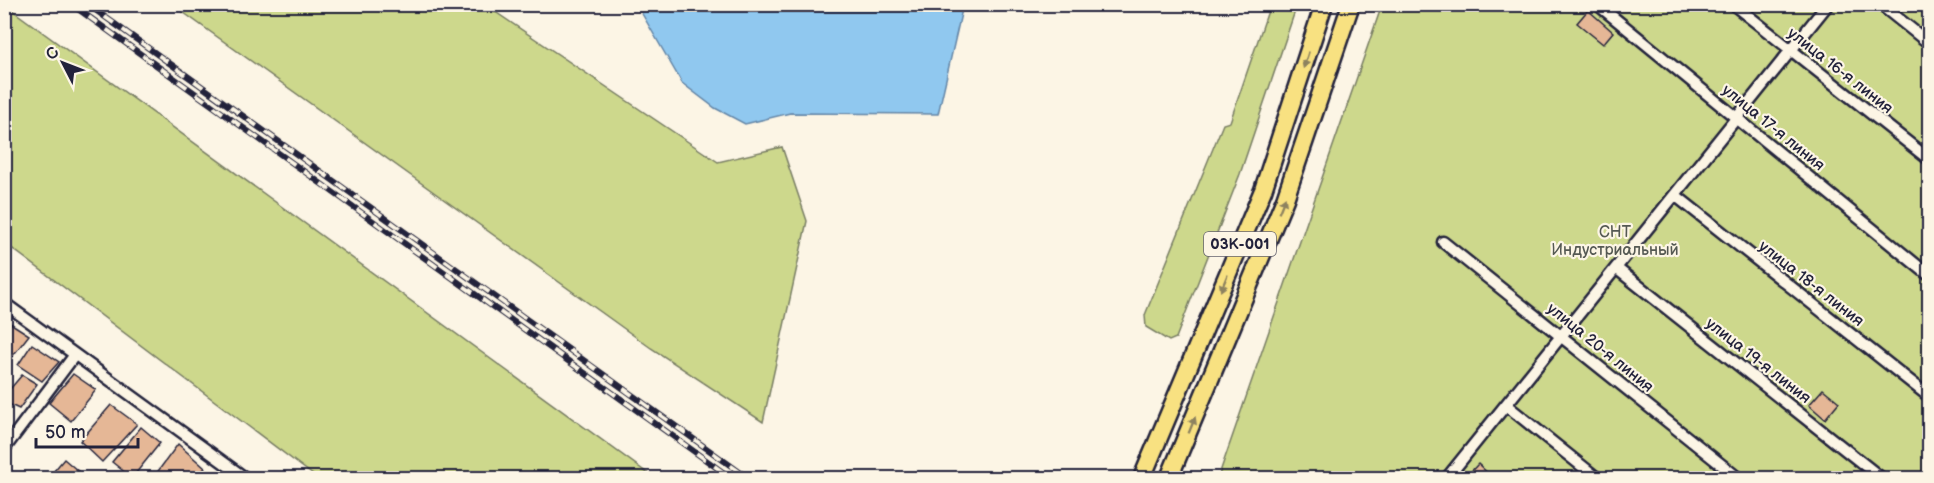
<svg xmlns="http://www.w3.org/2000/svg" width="1934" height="483" viewBox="0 0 1934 483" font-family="'Balsamiq Sans',sans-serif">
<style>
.green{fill:#cdd88c;stroke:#787d64;stroke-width:1.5}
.water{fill:#90c8ef;stroke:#6486a7;stroke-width:1.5}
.building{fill:#e5b796;stroke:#22223b;stroke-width:1.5}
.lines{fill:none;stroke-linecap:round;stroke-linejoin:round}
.minor-casing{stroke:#22223b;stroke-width:15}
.primary-casing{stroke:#22223b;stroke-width:21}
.minor{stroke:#fcf5e5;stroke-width:10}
.primary{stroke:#f8e181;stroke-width:16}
.rail-casing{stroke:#22223b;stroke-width:6}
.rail{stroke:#fcf5e5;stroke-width:4;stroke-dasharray:11;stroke-linecap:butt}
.oneway{fill:#8d825e}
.labels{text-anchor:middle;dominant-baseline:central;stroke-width:4.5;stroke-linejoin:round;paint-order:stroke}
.shield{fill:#fcf5e5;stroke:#63616e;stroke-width:1.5}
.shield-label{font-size:15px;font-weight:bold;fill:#22223b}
.street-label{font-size:16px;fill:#22223b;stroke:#fcf5e5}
.park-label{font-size:16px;fill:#555953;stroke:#fcf5e5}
</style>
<rect width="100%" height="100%" fill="#fcf5e5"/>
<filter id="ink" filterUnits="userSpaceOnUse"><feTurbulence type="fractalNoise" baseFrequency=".0167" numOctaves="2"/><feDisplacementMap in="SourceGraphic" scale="12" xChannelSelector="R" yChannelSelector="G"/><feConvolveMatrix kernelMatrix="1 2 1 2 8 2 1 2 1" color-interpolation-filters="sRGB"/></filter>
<g filter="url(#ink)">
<path class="green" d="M4,5H5L654,478H317L5,243Z
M173,5H485L718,162L782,147L807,221L763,422L651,348Z
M1270,5H1297L1240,174L1176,338L1169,341L1146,327L1145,315L1223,124L1230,122Z
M1382,5H1929V478H1218Z"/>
<path class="water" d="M637,5H963L938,114L790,113L745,124L715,108L682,83Z"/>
<path class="building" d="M1588,10L1613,32L1603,44L1577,23Z
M4,319L29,335L4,367Z
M32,344L59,362L42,381L18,365Z
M73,374L96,390L71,421L49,403Z
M22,375L37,384L19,409L4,402V396Z
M1823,389L1839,402L1825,419L1809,405Z
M111,405L137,424L102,462L80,441Z
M141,427L160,443L132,478L112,462Z
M178,444L205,468L195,478H153Z
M64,459L85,477L84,478H48Z
M1478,464L1491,476L1489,478H1465Z"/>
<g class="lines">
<defs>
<path id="minor" d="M1597,4L1930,276
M1733,4L1930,160
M1880,4L1930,44
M1675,195L1930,397
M1443,242L1738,478
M1616,268L1881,478
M4,303L245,478
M1506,405L1597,478
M4,449L74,356
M1447,478L1828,4"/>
<path id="primary" d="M1142,478L1263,190L1324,4
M1169,478L1285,199L1351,4"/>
</defs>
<use href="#minor" class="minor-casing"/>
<use href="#primary" class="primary-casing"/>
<use href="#minor" class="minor"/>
<use href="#primary" class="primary"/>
<defs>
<path id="rail" d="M71,4L731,478
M87,4L748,478"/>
</defs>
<use href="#rail" class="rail-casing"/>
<use href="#rail" class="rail"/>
</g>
<defs><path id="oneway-solid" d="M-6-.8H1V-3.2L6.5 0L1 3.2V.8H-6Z" transform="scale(1.5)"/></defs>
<g class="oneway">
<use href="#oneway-solid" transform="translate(1306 60) rotate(108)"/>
<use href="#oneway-solid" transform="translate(1282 205) rotate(-68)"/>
<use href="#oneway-solid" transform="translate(1224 283) rotate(113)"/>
<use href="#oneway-solid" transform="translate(1192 425) rotate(-68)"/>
</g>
</g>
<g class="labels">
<rect class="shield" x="1204" y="232" width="72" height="24" rx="4.5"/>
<g class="shield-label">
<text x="1240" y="244">03К-001</text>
</g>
<g class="street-label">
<text transform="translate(1840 71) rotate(38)">улица 16-я линия</text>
<text transform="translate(1773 128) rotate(39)">улица 17-я линия</text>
<text transform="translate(1811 284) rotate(38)">улица 18-я линия</text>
<text transform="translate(1600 348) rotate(39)">улица 20-я линия</text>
<text transform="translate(1758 361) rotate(38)">улица 19-я линия</text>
</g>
<g class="park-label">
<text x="1615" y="232">СНТ<tspan x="1615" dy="18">Индустриальный</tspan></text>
</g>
</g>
<rect width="1934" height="483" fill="none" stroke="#fcf5e5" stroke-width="24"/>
<rect x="12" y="12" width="1910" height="459" fill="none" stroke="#22223b" stroke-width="2" filter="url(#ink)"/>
<g transform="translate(63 63) rotate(312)" stroke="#fcf5e5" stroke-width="4.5" paint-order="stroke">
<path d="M0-4.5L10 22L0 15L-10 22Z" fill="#22223b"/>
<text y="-9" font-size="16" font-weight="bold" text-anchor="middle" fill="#22223b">С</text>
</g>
<path d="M36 438v9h102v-9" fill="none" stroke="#22223b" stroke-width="3"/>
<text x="45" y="438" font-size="18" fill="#22223b" stroke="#fcf5e5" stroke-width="4.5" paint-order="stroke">50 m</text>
</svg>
